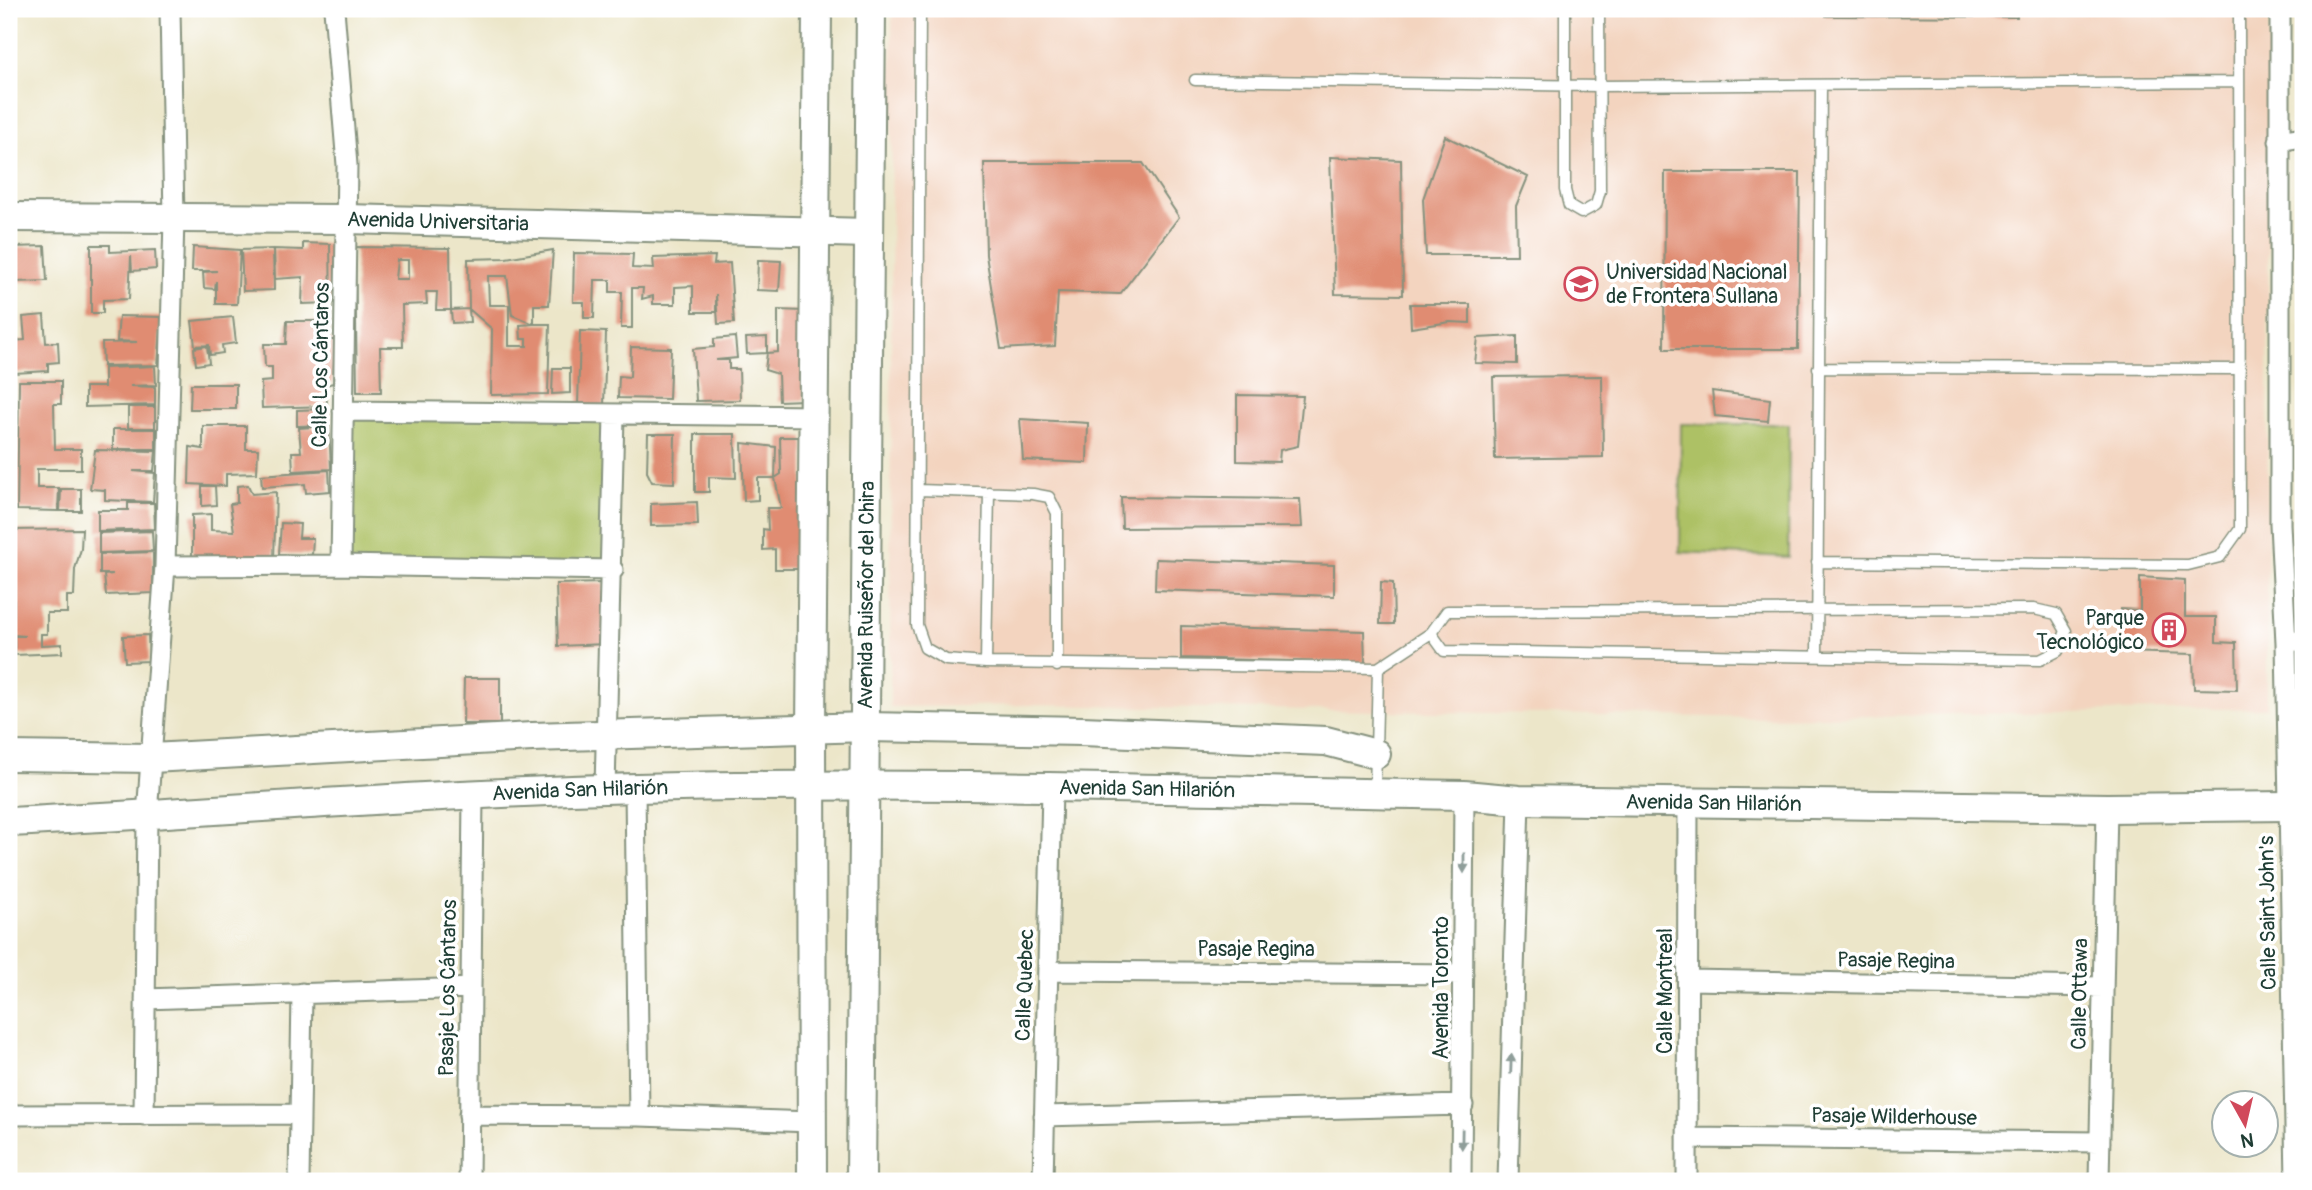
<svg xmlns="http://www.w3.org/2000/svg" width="2312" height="1190" viewBox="0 0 2312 1190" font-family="Pangolin,sans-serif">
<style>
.built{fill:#f3d4bf}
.green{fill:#adc165;stroke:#667f4c;stroke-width:2}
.building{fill:#e08c72;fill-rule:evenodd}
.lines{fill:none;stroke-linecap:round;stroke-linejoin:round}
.lane-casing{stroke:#86927e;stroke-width:13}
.street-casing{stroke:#86927e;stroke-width:23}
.secondary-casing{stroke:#86927e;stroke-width:32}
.lane{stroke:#fff;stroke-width:10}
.street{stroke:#fff;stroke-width:19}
.secondary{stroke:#fff;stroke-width:28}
.oneway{fill:#8f9e9a}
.labels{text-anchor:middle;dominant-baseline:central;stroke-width:7;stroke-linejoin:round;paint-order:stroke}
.street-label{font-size:21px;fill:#1f3d34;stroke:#fff}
.poi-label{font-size:21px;fill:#1f3d34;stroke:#fff;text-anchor:start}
</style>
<rect width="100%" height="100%" fill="#fff"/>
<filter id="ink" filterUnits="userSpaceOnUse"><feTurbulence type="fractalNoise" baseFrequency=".0143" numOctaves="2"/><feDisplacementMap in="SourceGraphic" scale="14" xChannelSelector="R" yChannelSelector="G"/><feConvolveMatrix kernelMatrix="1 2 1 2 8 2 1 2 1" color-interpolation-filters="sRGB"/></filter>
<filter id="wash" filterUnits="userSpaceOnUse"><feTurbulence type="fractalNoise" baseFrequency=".00686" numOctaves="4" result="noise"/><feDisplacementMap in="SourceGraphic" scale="28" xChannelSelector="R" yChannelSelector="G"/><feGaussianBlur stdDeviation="1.57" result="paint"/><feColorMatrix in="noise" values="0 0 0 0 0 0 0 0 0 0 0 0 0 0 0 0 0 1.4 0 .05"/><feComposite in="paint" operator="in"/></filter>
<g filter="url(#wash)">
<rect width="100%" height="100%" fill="#ece6c9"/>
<path class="built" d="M892,9H2269L2267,708L1771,718L1033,705L890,707Z"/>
<path class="green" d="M343,411L614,415L613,570L341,565Z
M1681,424H1789L1788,557L1680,552Z"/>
<g id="blocks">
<path class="building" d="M1826,9H2017V17L1826,16Z
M1445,136L1528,177L1516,206L1517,255H1426L1423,199Z
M1330,157L1401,160L1403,295L1335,294Z
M984,163H1143L1179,217L1120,294L1058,292L1055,346L1001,349L986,255Z
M1665,172H1800L1798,349H1664Z
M303,243L330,244L331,303L302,304L303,277L275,279L274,249L303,250Z
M91,245H110V252L155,250L156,269L132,271L131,256L129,299L103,300V313H91Z
M45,246L47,281L14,282L13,247Z
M193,247L240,250L237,304H216V281L215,289L204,288L203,272L217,271H192Z
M355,247L450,248L451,310H436L437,292H426L427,304L402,305L403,347H380L381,392H357ZM397,260H408V279H395Z
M273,249L274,290L243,291L241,250Z
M553,250L549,305H534V324H550L548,394L491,395L492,329L469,309L468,259L506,258ZM488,276H507L512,315L534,324L520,325L521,339H527V346H509V305H489Z
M574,253L633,254L632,268L654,269L653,258L715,256L714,264L730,263L734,323L718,324L716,294V312H693V286L675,287V304H653V296L642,299L643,288H632V328H621L622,292H610V280H595L594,318H584V302H573Z
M758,260L781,261L779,291L757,290Z
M1410,304H1470V323L1450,322L1411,328Z
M469,309L470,322L452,323L451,310Z
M778,310L804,311V400L779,401L778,374L765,370L767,353L778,352Z
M44,315L46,343L58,342L59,362L48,363V371L14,373L11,341L25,340L23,317Z
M119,316L162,317L158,365L103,366L102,343L137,342L117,341Z
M233,317L236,343L222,345L223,353L210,355L209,345L195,346L192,321Z
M287,321H329L328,340H335L333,383L326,385L327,406L262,408L261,382L272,381V367H265L264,344H286Z
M580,331L606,332L604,406H578Z
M1517,336V364L1475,363L1478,338Z
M735,337L737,358L716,360H729V369H739L740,400L696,401L693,349L714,347V339Z
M767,337V353L747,354L746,338Z
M207,346L209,363L196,365L194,348Z
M631,347L671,348L669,399L618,398L619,376L630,377Z
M155,366L156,385L130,386L155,387V405L85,407V387H104V368Z
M553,368H570V393L552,394Z
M1602,376L1603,457L1495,459L1493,377Z
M19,381H61V404H54L55,449H81V469H37V488H59L58,511L17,510Z
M191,384H236V409H190Z
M1712,391L1770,399L1768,421L1715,416Z
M1237,395L1303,396L1298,446L1280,450L1279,462L1237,461Z
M128,407H155V428H128Z
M324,409L325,425L297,426V410Z
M1020,419L1088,423L1087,463L1023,460Z
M203,426H246V449H258L257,473L226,474V486L189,484L190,447L203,449Z
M329,426L331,469L293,471L292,452H301L299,428Z
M113,429H156V449H113Z
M648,434H675L674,483L652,482L647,472Z
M695,434H735L736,478L709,477V492H695Z
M780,437H804V569H775V549L763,550V529L768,530L767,508H781L775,478L781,474Z
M742,443L776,447L775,478H758V500L744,501Z
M95,450L156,451L154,471H133L155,473L153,502L105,500V490L90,489Z
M329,470L330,491L306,493L305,484L262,487L261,475Z
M248,485L252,494L276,492L274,560L192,557V515L211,514V530L234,531L230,504L237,503V486Z
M202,486H215L216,505L202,506Z
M61,489H81V511H60Z
M1121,497L1300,499L1302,527L1122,528Z
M697,502L698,525L651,526V504Z
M128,503H154L155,529L98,531V510H128Z
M281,523L300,524L299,538H313L312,555L279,554Z
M82,529L81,549L75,569L74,596H67V613H47V634H41V645L62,644V653L15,655L14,636H25L13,635L15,568L9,530Z
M152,531L153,551L99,553V533Z
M153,552V593L106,595L104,575L113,574H100V554Z
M1156,559L1334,565V596L1155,590Z
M2140,577L2185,580V617H2216V642L2236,643L2237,690L2194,689L2193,654L2121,652V609L2140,610Z
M1381,582L1393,583L1394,624H1380Z
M604,583L606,644L558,646L556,584Z
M1181,626L1364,631L1365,663L1181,658Z
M148,635L149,661L125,662L123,636Z
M464,678H500V724H463Z"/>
</g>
</g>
<g filter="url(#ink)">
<use href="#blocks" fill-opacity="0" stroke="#86927e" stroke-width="2"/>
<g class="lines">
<defs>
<path id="lane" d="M920,9L917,625L925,648L946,660L986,663L1378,668
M1565,9V190L1569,206L1581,213L1596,205L1600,191L1599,9
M1195,80L1599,86L2239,82
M1818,368L2240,369
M919,490L1033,494L1049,497L1057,513V666
M1817,562L2188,565L2220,557L2240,529L2239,9
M1817,656L1821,85
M986,663L989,492
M1375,793L1378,668L1431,633L1447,611L2034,609L2056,614L2066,631L2058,651L2040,660L1444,651L1431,633"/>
<path id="street" d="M334,9L347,165L341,565
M2280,9V524L2286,643L2296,1181
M2279,141L2303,137
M343,411L814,416
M165,566L341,565L613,570
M2286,643L2303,640
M635,788L639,1116
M605,789L614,415
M1048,971L1463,974
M1688,980L2103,987
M145,999L470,988
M9,1115L298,1114
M144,1115L147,815L165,566L174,218L170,9
M469,1115L639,1116L812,1122
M1044,1116L1463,1105
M1687,1138L2100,1142
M299,1181L302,993
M469,1181L473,795
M1043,1181L1052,789
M1461,1181L1464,795
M1508,1181L1519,800
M1687,1181L1688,800
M2099,1181L2107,808"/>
<g id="secondary">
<path id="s1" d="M9,217L347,219L868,233"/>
<path d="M9,756L152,758L532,737L867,727L1082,731L1326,741L1376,754"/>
<path id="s2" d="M9,822C218,812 428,793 637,788C912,781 1189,790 1464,795L1519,800L2107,808L2288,806"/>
<path d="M812,1181L811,729L817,9"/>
<path id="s3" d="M861,1181L871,9"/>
</g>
</defs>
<use href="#lane" class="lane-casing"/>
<use href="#street" class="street-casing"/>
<use href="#secondary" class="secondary-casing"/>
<use href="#lane" class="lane"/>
<use href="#street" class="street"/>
<use href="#secondary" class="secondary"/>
</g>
<defs><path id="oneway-solid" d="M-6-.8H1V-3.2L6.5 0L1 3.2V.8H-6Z" transform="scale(1.75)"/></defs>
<g class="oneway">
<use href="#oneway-solid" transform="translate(1464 863) rotate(90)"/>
<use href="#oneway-solid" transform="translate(1511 1064) rotate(-88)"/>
<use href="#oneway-solid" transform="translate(1462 1139) rotate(91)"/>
</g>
</g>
<defs>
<symbol id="university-ring" viewBox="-11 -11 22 22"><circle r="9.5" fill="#fff" stroke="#d1495b" stroke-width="1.5"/><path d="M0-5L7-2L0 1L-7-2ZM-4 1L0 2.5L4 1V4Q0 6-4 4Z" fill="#d1495b"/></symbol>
<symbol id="building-ring" viewBox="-11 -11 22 22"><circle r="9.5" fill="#fff" stroke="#d1495b" stroke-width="1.5"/><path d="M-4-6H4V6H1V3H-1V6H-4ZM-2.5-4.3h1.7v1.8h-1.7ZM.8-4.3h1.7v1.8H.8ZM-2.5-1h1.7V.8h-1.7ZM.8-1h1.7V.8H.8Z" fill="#d1495b"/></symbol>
</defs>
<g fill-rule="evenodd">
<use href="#university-ring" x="1562" y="265" width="38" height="38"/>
<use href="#building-ring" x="2150" y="611" width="38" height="38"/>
</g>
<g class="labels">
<g class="street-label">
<text stroke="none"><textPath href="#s1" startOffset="429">Avenida Universitaria</textPath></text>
<text transform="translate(321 365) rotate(-89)">Calle Los Cántaros</text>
<text stroke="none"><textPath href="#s3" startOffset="586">Avenida Ruiseñor del Chira</textPath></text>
<text stroke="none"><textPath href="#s2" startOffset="572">Avenida San Hilarión</textPath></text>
<text stroke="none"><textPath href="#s2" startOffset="1139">Avenida San Hilarión</textPath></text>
<text stroke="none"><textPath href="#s2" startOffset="1706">Avenida San Hilarión</textPath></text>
<text transform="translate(2268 913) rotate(-91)">Calle Saint John's</text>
<text x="1256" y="949">Pasaje Regina</text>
<text transform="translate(1896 961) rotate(1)">Pasaje Regina</text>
<text transform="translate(1025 985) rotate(-88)">Calle Quebec</text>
<text transform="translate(448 988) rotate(-89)">Pasaje Los Cántaros</text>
<text transform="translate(1441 988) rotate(-90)">Avenida Toronto</text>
<text transform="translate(1665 991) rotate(-90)">Calle Montreal</text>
<text transform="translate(2080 994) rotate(-89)">Calle Ottawa</text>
<text transform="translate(1894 1117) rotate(1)">Pasaje Wilderhouse</text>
</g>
<g class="poi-label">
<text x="1606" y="272">Universidad Nacional<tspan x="1606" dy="24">de Frontera Sullana</tspan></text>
<text x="2144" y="618" text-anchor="end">Parque<tspan x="2144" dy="24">Tecnológico</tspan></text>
</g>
</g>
<rect width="2312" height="1190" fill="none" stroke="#fff" stroke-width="35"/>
<g transform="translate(2245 1124) rotate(172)"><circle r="33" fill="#ffffff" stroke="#a5b1ae" stroke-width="2"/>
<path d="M0-5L12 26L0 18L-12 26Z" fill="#d1495b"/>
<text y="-10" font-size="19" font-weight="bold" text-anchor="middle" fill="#1f3d34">N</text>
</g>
</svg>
